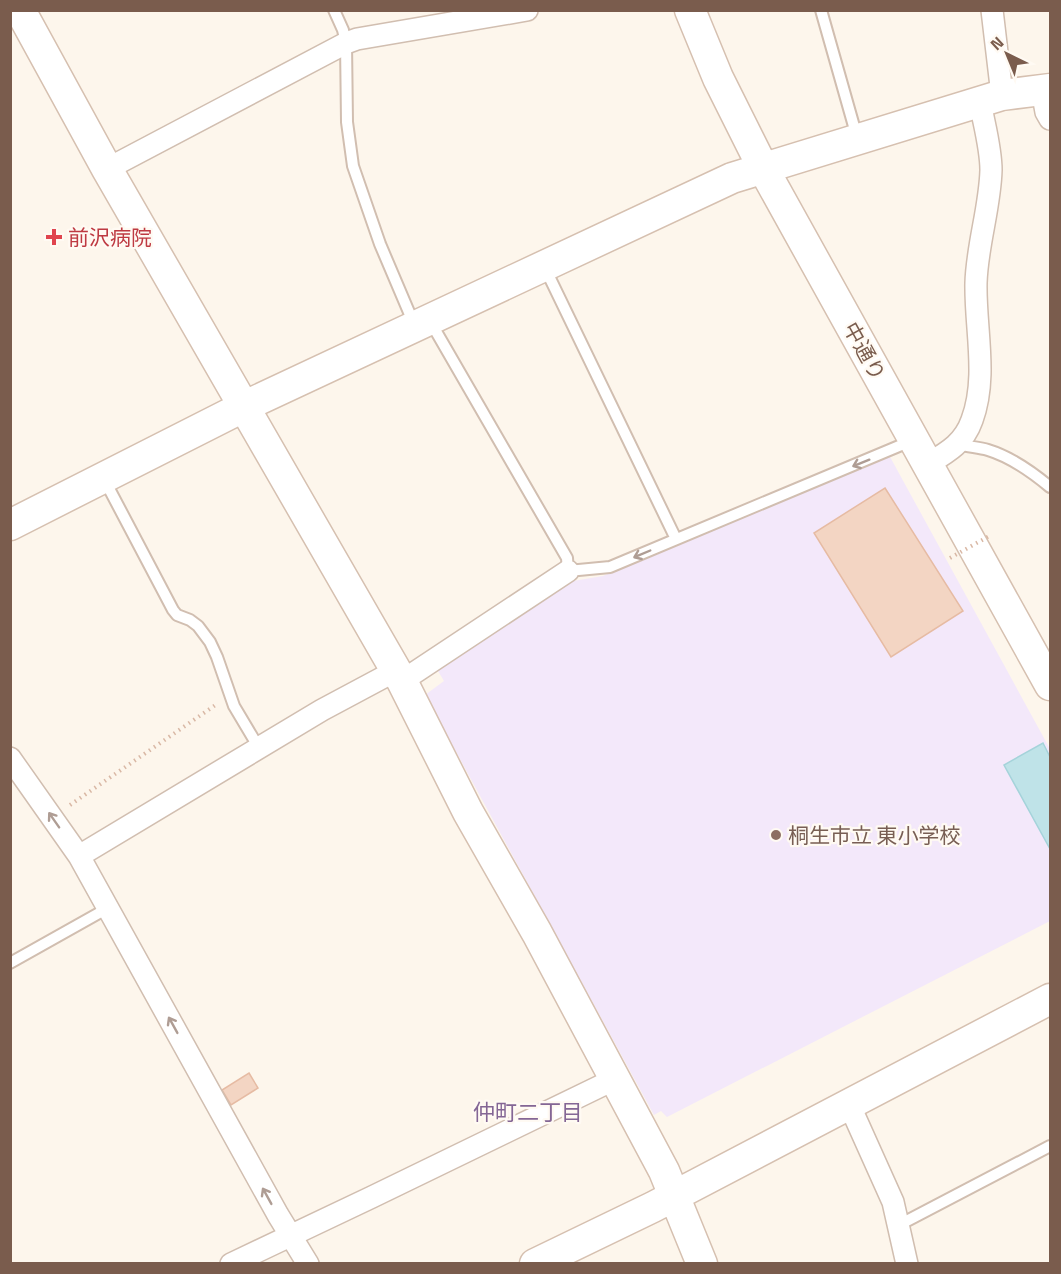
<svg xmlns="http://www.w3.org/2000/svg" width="1061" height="1274" viewBox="0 0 1061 1274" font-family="'Titillium Web','Noto Sans JP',sans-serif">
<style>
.education{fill:#f3e8fa}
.water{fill:#bfe3e8;stroke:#a5d3da;stroke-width:1.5}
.building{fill:#f3d5c3;stroke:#e6bba3;stroke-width:1.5}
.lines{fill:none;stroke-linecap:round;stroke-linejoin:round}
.lane-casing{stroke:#d1beb0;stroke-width:14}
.street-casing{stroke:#d1beb0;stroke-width:24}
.secondary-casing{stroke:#d6c0b0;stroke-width:33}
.path{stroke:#d9b8a5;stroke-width:4;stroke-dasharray:1.5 4.5;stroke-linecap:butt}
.lane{stroke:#fff;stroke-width:10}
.street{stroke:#fff;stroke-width:21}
.secondary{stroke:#fff;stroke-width:30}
.path-bridge{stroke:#d9b8a5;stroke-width:4;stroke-dasharray:1.5 4.5;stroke-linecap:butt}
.oneway{stroke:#af9d94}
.health-dot{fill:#e0444e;stroke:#fffaf3;stroke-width:2}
.education-dot{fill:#8d6e63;stroke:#fffaf3;stroke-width:2}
.labels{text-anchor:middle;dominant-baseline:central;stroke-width:4.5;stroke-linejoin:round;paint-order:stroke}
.health-label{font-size:21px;fill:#be3a42;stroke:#fffaf3;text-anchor:start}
.street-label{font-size:21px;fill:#7a5c4d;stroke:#fffaf3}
.education-label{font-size:21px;fill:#785e54;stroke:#fffaf3;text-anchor:start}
.neighbourhood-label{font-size:22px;fill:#846695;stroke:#fffaf3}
</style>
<rect width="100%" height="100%" fill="#fdf6ec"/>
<path class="education" d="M889,455L1050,749V921L667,1117L661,1111L654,1115L425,695L444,681L438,671L573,581L603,576Z"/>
<path class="water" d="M1043,743L1050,757V849L1004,765Z"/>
<path class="building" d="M885,488L963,611L891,657L814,533Z
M249,1073L258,1088L231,1105L222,1090Z"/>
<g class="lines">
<defs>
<path id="lane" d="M334,10L343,30L346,43L347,122L353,166L380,244L414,324
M821,10L857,137
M545,268L676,539
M430,321L567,558L568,571L610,567L911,441
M959,444C968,447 978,447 988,450C1011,457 1032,472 1050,487
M104,479L173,610L177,615L190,620L198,626L210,642L217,657L234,706L259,748
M10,963L108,908
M899,1225L1050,1146"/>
<path id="street" d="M992,10L1002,95
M1042,90L1046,112L1050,119
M107,169L346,43L357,39L527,10
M928,464C948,452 964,443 972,420C988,377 975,328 976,283C977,245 990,208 991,170C991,148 984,124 980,102
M402,681L568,571
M10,758L79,856L278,1215L308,1264
M79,856L322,710L395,671
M849,1104L893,1202L907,1264
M231,1264L372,1197L615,1079"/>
<path id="secondary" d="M20,10L107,169L402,681L468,812L537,933L664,1171L702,1264
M690,10L718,78L763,168L1050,685
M10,525L245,406L732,178L1002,95L1050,89
M535,1264L653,1207L1050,999"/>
</defs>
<use href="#lane" class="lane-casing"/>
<use href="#street" class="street-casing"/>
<use href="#secondary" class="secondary-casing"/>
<path class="path" d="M70,805L217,704"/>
<use href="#lane" class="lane"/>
<use href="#street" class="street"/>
<use href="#secondary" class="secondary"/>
<path class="path-bridge" d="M950,558L991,535"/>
</g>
<defs><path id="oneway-shaft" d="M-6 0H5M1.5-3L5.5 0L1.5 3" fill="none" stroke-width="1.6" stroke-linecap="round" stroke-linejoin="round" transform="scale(1.5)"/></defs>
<g class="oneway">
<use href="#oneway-shaft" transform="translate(861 463) rotate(158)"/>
<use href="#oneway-shaft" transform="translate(642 554) rotate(157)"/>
<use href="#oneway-shaft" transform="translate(54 820) rotate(-125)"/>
<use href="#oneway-shaft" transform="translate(173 1025) rotate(-119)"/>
<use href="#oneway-shaft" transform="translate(267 1196) rotate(-119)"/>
</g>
<path class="health-dot" d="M51 228h6v6h6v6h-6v6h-6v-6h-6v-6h6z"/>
<circle class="education-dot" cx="776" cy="835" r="6"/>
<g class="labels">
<g class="health-label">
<text x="68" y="237">前沢病院</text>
</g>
<g class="street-label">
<text transform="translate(865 351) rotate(61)">中通り</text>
</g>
<g class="education-label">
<text x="788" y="835">桐生市立 東小学校</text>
</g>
<g class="neighbourhood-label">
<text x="528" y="1112">仲町二丁目</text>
</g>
</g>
<rect width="1061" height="1274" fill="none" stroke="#7a5c4d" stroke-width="24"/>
<g transform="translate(1007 54) rotate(317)" stroke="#fffaf3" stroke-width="4.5" paint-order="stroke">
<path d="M0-4.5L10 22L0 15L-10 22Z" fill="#7a5c4d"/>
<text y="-9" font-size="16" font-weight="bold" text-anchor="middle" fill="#7a5c4d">N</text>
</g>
</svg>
